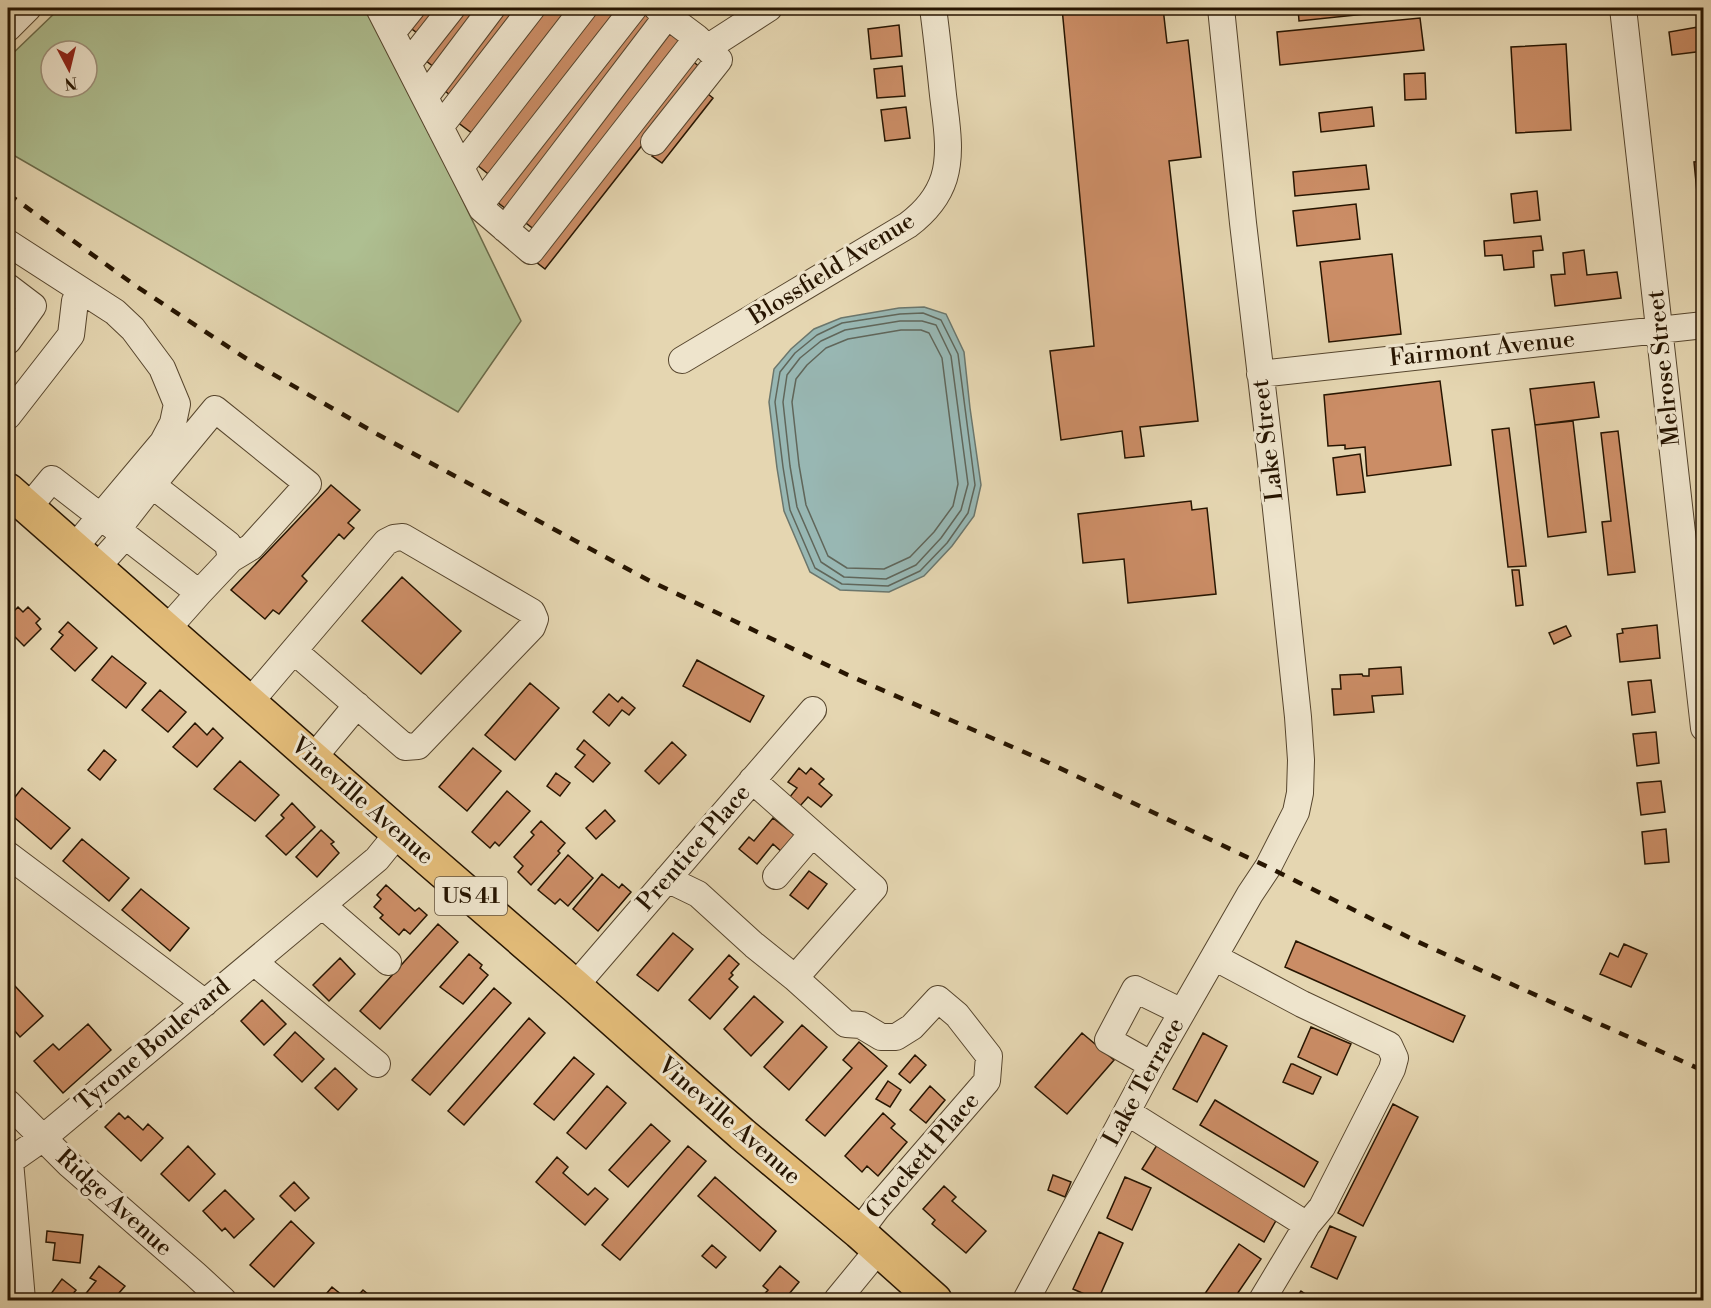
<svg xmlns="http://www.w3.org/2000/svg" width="1711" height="1308" viewBox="0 0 1711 1308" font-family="'Libre Bodoni',serif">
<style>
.green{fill:#aebf91;stroke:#6a6a49;stroke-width:1.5;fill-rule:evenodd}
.water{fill:#98b7b3;stroke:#6b766c;stroke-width:1.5}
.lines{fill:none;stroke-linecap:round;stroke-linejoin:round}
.shore{stroke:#60665a;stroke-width:1.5}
.building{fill:#cb8d66;stroke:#271501;stroke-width:1.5}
.minor-casing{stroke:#56452d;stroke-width:28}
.major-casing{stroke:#271501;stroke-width:36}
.minor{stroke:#eee4cc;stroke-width:26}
.major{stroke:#e2bb78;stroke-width:33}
.rail{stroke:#271501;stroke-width:4.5;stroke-dasharray:10 10;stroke-linecap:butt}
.labels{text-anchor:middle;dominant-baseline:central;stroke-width:6;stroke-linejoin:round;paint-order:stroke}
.shield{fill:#eee4cc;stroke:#63533e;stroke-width:1.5}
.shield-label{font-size:22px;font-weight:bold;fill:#271501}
.street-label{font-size:24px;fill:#271501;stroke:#eee4cc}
</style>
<rect width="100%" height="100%" fill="#e5d6b1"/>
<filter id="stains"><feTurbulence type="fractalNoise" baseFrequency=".00333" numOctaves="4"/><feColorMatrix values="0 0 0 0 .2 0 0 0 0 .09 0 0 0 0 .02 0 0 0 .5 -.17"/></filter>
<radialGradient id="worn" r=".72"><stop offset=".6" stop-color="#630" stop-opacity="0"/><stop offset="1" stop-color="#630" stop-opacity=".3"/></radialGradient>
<path class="green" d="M60,8H362L374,17L521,321L458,412L8,152V58ZM51,51H87V87H51Z"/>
<path class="water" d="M924,307L946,314L964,352L970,408L981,485L974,516L952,546L924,576L889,592L840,590L810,572L784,511L777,468L769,402L774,369L791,349L814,329L841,318L899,308Z"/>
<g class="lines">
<path class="shore" d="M923,313L941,320L958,354L975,485L968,513L947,543L920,571L888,586L842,584L815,568L790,510L783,467L775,402L780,372L795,353L817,335L842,323L900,314Z
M900,321H922L936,325L951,356L968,484L961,510L941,538L916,565L886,579L844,577L821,562L797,507L790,466L783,402L787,375L800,358L821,341L845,330Z
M901,330H921L929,333L942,358L958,484L953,506L934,532L910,557L884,569L847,568L828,556L806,505L799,465L792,402L796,379L807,365L826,348L848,339Z"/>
</g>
<path class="building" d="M418,8H441L420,35L405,24Z
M459,8H482L435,68L420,56Z
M499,8H521L451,96L438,85Z
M539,8H572L473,134L452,118Z
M594,8H627L492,177L472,161Z
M642,8L655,18L506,209L492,198Z
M1062,8H1163L1167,43L1188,40L1201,157L1169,161L1198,421L1140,427L1144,456L1125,458L1122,431L1061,440L1050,351L1094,346Z
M1298,8H1384V12L1299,21Z
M1420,18L1424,50L1280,65L1277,32Z
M899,25L902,56L871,59L868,29Z
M1704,26V51L1672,55L1669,32Z
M667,27L684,41L535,230L518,217Z
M1566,44L1571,130L1516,133L1511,47Z
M689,58L702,69L545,269L531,258Z
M902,66L905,96L877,98L874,69Z
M1425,73L1426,99L1405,100L1404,74Z
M703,90L713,98L662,163L652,156Z
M906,107L910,138L885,141L881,110Z
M1372,107L1374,126L1321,132L1319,113Z
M1704,161V201L1698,202L1694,162Z
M1366,165L1369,189L1295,196L1293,172Z
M1537,191L1540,220L1514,223L1511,194Z
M1356,204L1360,239L1297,246L1293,211Z
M1541,236L1543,250L1533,251L1534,267L1504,270L1502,255L1485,256L1484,241Z
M1584,250L1587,275L1617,272L1621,298L1555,306L1551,275L1565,274L1563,253Z
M1392,254L1401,334L1329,342L1320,262Z
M1440,381L1451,465L1367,476L1365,447L1345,449V445L1328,446L1324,395Z
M1594,382L1599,417L1535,425L1530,389Z
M1573,421L1586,532L1548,537L1535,425Z
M1509,428L1526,566L1508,567L1492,430Z
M1618,431L1635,572L1608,575L1602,522L1611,521L1601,433Z
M1360,454L1365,492L1337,495L1333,458Z
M331,485L360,510L348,523L354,528L344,539L339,534L302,576L307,581L279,614L273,610L265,619L231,590Z
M1191,501L1192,510L1207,508L1216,594L1128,603L1124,559L1083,563L1078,514Z
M1512,570H1519L1523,605L1516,606Z
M402,577L461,631L421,674L362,621Z
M18,607L23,612L28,607L40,619L36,623L41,629L24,646L8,630V617Z
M68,622L97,648L75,671L51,649L63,635L59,632Z
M1657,625L1660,658L1620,662L1617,634L1623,633L1622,629Z
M1566,626L1571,636L1554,644L1549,633Z
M112,656L146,683L126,708L92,680Z
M697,660L764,696L750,722L683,686Z
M1401,667L1403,694L1372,696L1374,712L1334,715L1332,689H1341L1340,675L1362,674L1363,676H1369V669Z
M1651,680L1655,712L1632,715L1628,682Z
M530,683L559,708L515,760L485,735Z
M160,690L186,712L168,732L142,710Z
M609,694L618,702L622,697L635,708L629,715L622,710L609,726L593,712Z
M195,723L207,735L213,728L223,738L197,767L173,747Z
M1656,732L1659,763L1637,766L1633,734Z
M584,740L610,763L593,782L575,767L585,755L577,749Z
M672,742L686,755L659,784L645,771Z
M473,748L501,771L467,811L439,787Z
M104,750L116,760L100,780L88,770Z
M240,761L279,795L255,821L214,789Z
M799,768L806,774L811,768L824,779L819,784L832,795L821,807L808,797L800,806L789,798L797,788L788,782Z
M556,773L570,783L560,796L547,786Z
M1661,781L1665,812L1641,815L1637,783Z
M22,788L70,828L51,849L8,812V806Z
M507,791L530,811L499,846L495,842L490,848L472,832Z
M292,803L315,827L286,855L266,836L284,818L281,815Z
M605,810L615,821L596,839L586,828Z
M773,818L797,837L783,853L773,844L757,864L739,849L749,837L754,841Z
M541,821L565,843L558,851L560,853L531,885L518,872L523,866L514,857L534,835L531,832Z
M1666,829L1669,862L1645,864L1642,832Z
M321,830L334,842L331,844L339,853L317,877L296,857Z
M82,839L129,878L109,901L63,861Z
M568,855L593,878L568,906L560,899L555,904L538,890Z
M809,871L827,884L808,909L790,895Z
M602,874L619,888L622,884L631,892L598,931L573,909Z
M386,885L415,911L419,908L427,915L410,934L404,929L399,935L380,918L383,915L374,907L381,899L377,895Z
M141,889L189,928L170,951L122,910Z
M438,924L458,942L380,1029L360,1011Z
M673,933L693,949L658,991L637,975Z
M1296,941L1465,1016L1453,1042L1285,967Z
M1624,944L1647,954L1631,987L1600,974L1610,953L1618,957Z
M469,954L482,965L480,968L488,975L463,1004L440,987Z
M729,955L739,964L731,973L733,975L729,979L738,987L710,1019L689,1000Z
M340,958L355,974L329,1001L313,985Z
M14,985L43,1016L20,1037L8,1023V990Z
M494,988L511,1003L430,1095L412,1080Z
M754,996L783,1022L751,1056L724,1029Z
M262,1000L286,1024L264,1045L241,1021Z
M529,1018L545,1033L464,1125L448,1111Z
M88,1024L111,1050L63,1093L34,1061L53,1044L59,1050Z
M802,1025L827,1047L789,1090L764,1067Z
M1311,1027L1351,1044L1337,1075L1298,1057Z
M295,1032L324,1059L302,1082L274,1055Z
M1082,1033L1114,1060L1067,1114L1035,1087Z
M1203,1033L1227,1046L1197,1102L1173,1089Z
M859,1042L887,1066L825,1136L806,1120L852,1068L843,1060Z
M915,1055L926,1065L910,1083L899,1074Z
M574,1057L594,1074L554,1120L534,1104Z
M1291,1064H1293L1321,1077L1313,1094H1312L1283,1082Z
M335,1068L357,1089L338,1110L315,1088Z
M888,1081L901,1090L890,1107L876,1099Z
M607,1086L626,1103L586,1149L567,1133Z
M930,1086L945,1100L926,1123L910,1110Z
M1215,1100L1318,1162L1304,1187L1200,1125Z
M1393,1104L1418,1117L1363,1226L1338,1213Z
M119,1113L125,1119L128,1116L143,1130L148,1124L163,1138L141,1161L105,1127Z
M883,1113L895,1124L891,1128L907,1142L878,1176L867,1166L862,1172L845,1156Z
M651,1124L670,1141L628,1187L609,1170Z
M1157,1145L1278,1217L1264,1242L1142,1169Z
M188,1146L215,1174L189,1201L161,1174Z
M688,1146L706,1161L620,1260L602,1245Z
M557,1157L568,1167L563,1173L588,1195L595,1188L608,1199L585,1225L536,1182Z
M1053,1175L1071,1182L1065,1197L1048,1190Z
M715,1177L776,1231L760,1251L698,1196Z
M1125,1177L1151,1188L1132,1230L1107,1218Z
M294,1182L309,1198L295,1211L280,1196Z
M944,1186L956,1197L952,1201L986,1231L966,1253L932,1224L935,1220L923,1209Z
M225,1190L254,1219L234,1238L225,1228L222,1231L203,1211Z
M291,1221L314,1243L274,1287L250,1265Z
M1330,1226L1356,1237L1337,1279L1311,1267Z
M47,1231L83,1235L80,1263L53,1260L55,1243L46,1242Z
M1099,1232L1123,1243L1098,1300L1073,1289Z
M1239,1244L1261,1259L1233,1300H1212L1204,1295Z
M712,1245L726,1257L716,1268L702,1256Z
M99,1266L125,1286L113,1300H88L83,1297L96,1281L90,1278Z
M780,1266L799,1282L784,1300H759L768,1290L763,1286Z
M62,1279L76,1290L68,1300H57L50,1295Z
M332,1287L348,1300H321Z
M363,1290L375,1300H354Z
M1301,1291L1314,1300H1294Z"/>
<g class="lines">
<defs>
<path id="minor" d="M379,8L482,209L531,251L697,38L657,8
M1623,8L1704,728
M8,28L28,8
M392,33L412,8
M707,48L769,8
M408,64L452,8
M425,97L492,8
M440,127L532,8
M654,142L719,60L697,38
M461,167L584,8
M480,205L634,8
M505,229L667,16
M8,243L115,312L133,329L162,368L177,404L173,423L163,442L74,548
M8,287L33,306L8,341
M682,360L908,225C924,213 938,197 944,178C952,152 946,121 943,95C940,66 937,37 933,8
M1260,374L1704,325
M8,416L71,335L75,301L81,291
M152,485L215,409L308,484L251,547L231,559
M28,508L52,479L199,593L231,559L228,544L152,485L117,530
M96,568L125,536
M167,629L199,593
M250,702L386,542L394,538L403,537L532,612L535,619L532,627L418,746L405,747L294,651
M313,758L357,705
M8,855L205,1003
M776,876L812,834
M667,879L698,894L754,945L795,978L874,888L752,780
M322,905L388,962
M1214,957L1302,1004L1389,1045L1395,1058L1392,1069L1322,1207L1307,1225L1262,1300
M254,962L377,1064
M795,978L846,1024L861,1025L881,1037H896L912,1027L938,999L957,1015L989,1056L987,1081L877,1208L859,1232
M575,986L813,710
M1152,1065L1108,1040L1135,989L1182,1012
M8,1103L70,1165L196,1275L223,1300
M1127,1112L1307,1225
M22,1300L10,1161L43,1138L377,859L398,833
M837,1300L878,1250
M1026,1300L1153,1063L1250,894L1268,867L1296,812L1300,793L1301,760L1298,717L1271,462L1243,223L1221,8"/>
<path id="major" d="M8,490L398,833L575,986L742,1134L859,1232L935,1300"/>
</defs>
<use href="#minor" class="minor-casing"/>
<use href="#major" class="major-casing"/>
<use href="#minor" class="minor"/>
<use href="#major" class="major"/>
<path class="rail" d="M8,194L136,286L250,361L377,434L650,581L848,675L1049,763L1268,867L1416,941L1704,1071"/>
</g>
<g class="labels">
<rect class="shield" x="435" y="877" width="72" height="38" rx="4.5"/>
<g class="shield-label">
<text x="471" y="896">US 41</text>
</g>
<g class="street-label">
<text transform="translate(832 269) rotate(-32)">Blossfield Avenue</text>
<text transform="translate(1482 349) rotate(-6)">Fairmont Avenue</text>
<text transform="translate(1664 368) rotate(-96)">Melrose Street</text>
<text transform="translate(1268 440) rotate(-97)">Lake Street</text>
<text transform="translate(362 801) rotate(41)">Vineville Avenue</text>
<text transform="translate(694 848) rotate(-49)">Prentice Place</text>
<text transform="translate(153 1045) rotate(-40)">Tyrone Boulevard</text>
<text transform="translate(1144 1082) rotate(-61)">Lake Terrace</text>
<text transform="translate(729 1121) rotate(41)">Vineville Avenue</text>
<text transform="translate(923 1156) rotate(-49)">Crockett Place</text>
<text transform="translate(114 1203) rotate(42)">Ridge Avenue</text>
</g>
</g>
<rect width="1711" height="1308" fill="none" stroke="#e5d6b1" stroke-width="30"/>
<rect x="9" y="9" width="1693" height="1290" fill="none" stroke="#271501" stroke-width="3"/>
<rect x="15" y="15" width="1681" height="1278" fill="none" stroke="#271501" stroke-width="1.5"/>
<g transform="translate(69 69) rotate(173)"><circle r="28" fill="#eee4cc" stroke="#9e917b" stroke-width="1.5"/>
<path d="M0-4.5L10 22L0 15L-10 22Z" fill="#8f2418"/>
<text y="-9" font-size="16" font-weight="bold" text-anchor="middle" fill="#271501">N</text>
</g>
<rect width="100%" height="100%" filter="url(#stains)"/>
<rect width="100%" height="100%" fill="url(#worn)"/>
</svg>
